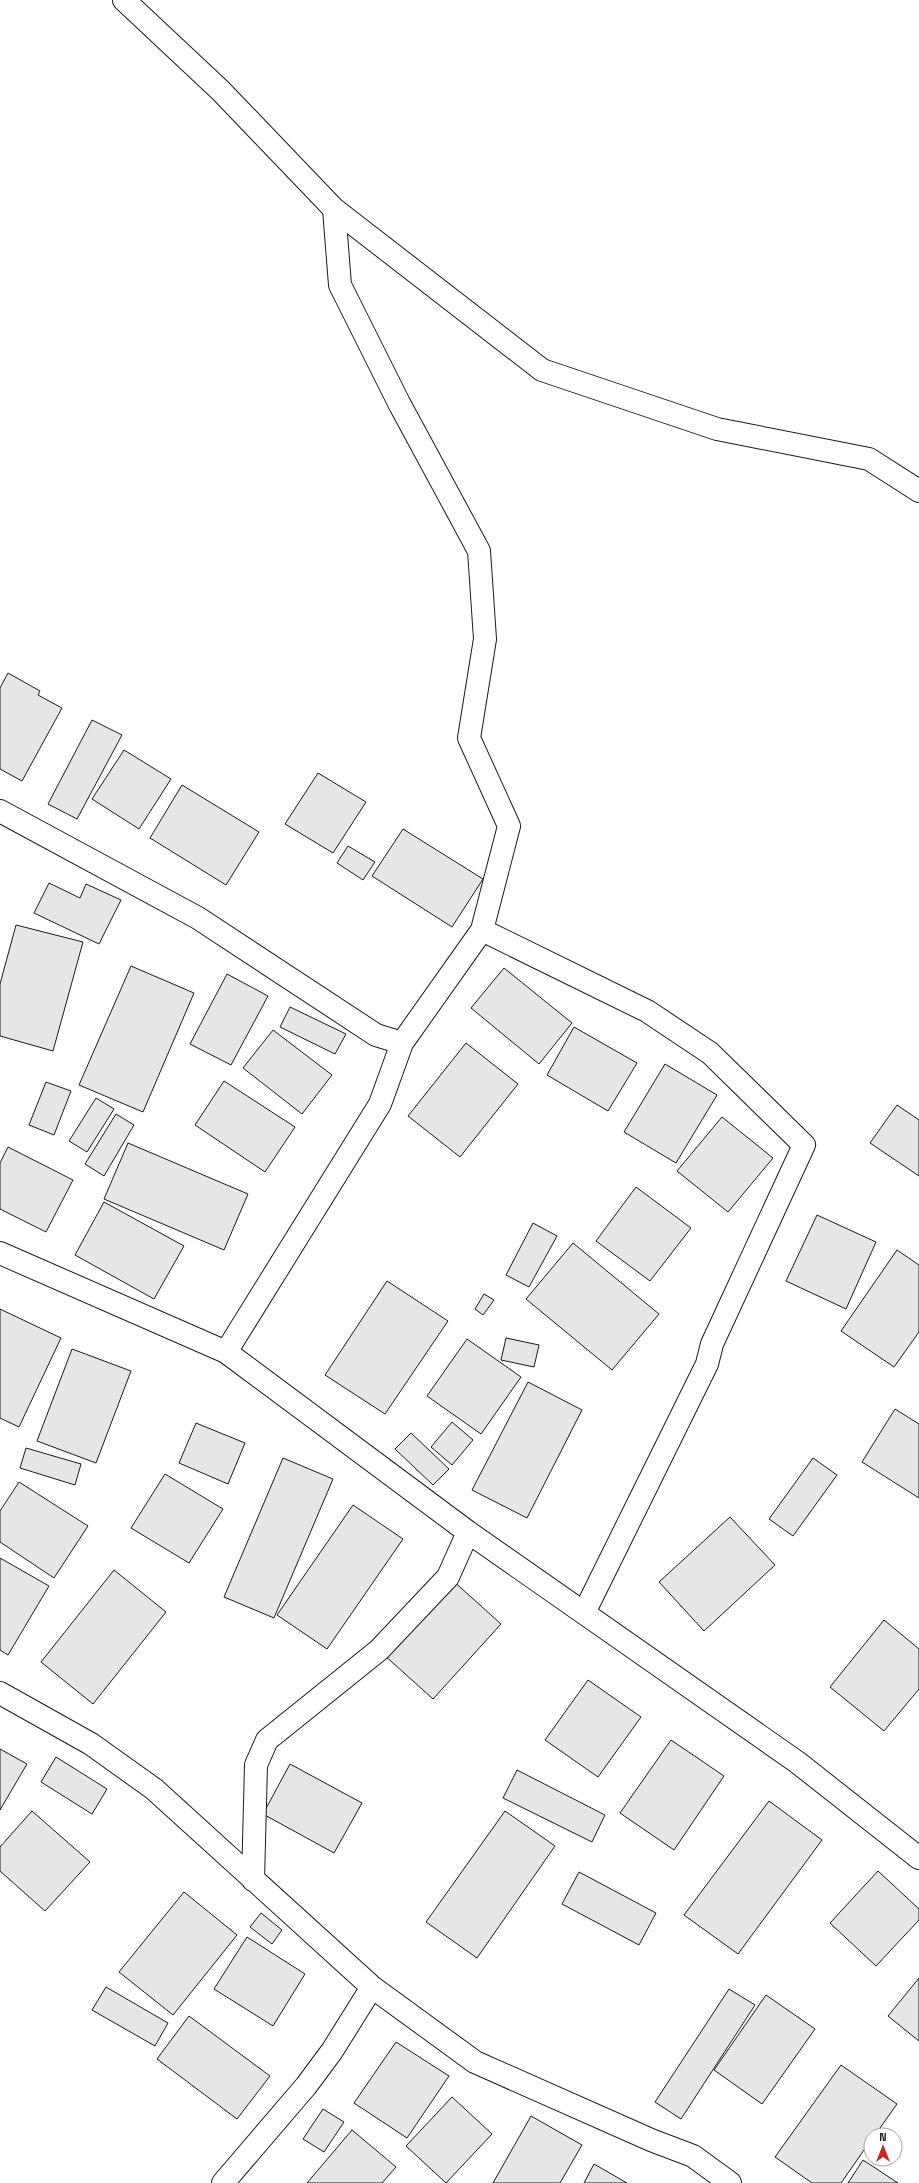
<svg xmlns="http://www.w3.org/2000/svg" width="919" height="2183" viewBox="0 0 919 2183" font-family="'Space Grotesk',sans-serif">
<style>
.building{fill:#e6e6e6;stroke:#1a1a1a}
.lines{fill:none;stroke-linecap:round;stroke-linejoin:round}
.street-casing{stroke:#1a1a1a;stroke-width:24}
.street{stroke:#fff;stroke-width:22}
</style>
<rect width="100%" height="100%" fill="#fff"/>
<path class="building" d="M8,673L40,691L38,695L62,708L22,781L0,769V688Z
M92,720L122,735L77,819L48,804Z
M124,750L171,779L139,829L92,799Z
M318,773L366,802L333,853L285,824Z
M182,785L259,832L226,885L150,838Z
M403,829L483,879L452,927L372,876Z
M348,846L375,862L363,880L337,863Z
M49,883L80,898L86,884L121,900L99,944L34,913Z
M16,925L83,942L53,1051L0,1036V984Z
M131,966L194,993L143,1112L79,1085Z
M504,968L572,1023L539,1064L471,1008Z
M227,974L268,996L231,1065L190,1044Z
M290,1007L346,1034L335,1054L280,1027Z
M574,1027L637,1063L608,1111L547,1075Z
M273,1030L332,1075L302,1114L243,1068Z
M466,1043L518,1084L460,1157L408,1116Z
M665,1064L717,1095L676,1163L624,1132Z
M224,1081L295,1127L265,1172L195,1125Z
M46,1082L71,1091L54,1135L29,1125Z
M96,1098L114,1109L87,1152L69,1141Z
M897,1105L919,1120V1176L870,1143Z
M116,1114L134,1125L104,1176L85,1164Z
M722,1117L773,1158L728,1212L677,1171Z
M128,1143L248,1194L224,1250L104,1199Z
M8,1147L73,1180L46,1232L0,1209V1163Z
M636,1187L691,1228L650,1281L596,1241Z
M104,1202L184,1246L154,1299L75,1255Z
M817,1215L876,1242L846,1309L786,1281Z
M533,1223L557,1236L529,1287L506,1275Z
M573,1243L659,1314L612,1370L526,1299Z
M897,1250L919,1265V1332L894,1367L841,1331Z
M387,1281L448,1321L385,1414L325,1375Z
M484,1294L494,1300L483,1315L475,1309Z
M0,1309L61,1338L19,1427L0,1418Z
M506,1338L539,1345L534,1367L501,1360Z
M467,1339L521,1377L481,1434L427,1396Z
M72,1349L131,1371L96,1463L37,1441Z
M528,1382L582,1410L527,1518L472,1490Z
M895,1409L919,1424V1498L862,1462Z
M452,1422L473,1440L452,1465L431,1447Z
M196,1423L245,1443L228,1484L179,1463Z
M411,1433L449,1469L433,1485L395,1449Z
M26,1448L81,1464L75,1485L20,1468Z
M283,1458L333,1479L274,1618L224,1597Z
M813,1458L837,1475L793,1536L769,1519Z
M165,1474L223,1509L189,1563L131,1528Z
M19,1482L88,1526L54,1578L0,1542V1511Z
M353,1505L403,1539L327,1649L277,1615Z
M730,1517L775,1565L704,1631L659,1582Z
M0,1558L49,1586L8,1655L0,1650Z
M114,1570L166,1612L93,1704L41,1662Z
M451,1579L501,1624L433,1699L383,1654Z
M884,1620L919,1649V1689L884,1731L830,1687Z
M588,1680L641,1717L598,1777L545,1740Z
M671,1740L724,1776L674,1850L620,1813Z
M0,1749L27,1764L0,1810Z
M56,1757L107,1789L92,1814L41,1782Z
M290,1764L362,1803L334,1853L263,1814Z
M517,1770L605,1815L592,1842L503,1798Z
M769,1801L822,1840L738,1954L684,1915Z
M32,1811L90,1862L45,1911L0,1871V1847Z
M505,1811L555,1846L477,1958L426,1922Z
M878,1871L919,1909V1920L876,1966L830,1923Z
M579,1872L656,1913L639,1945L562,1904Z
M184,1892L237,1935L173,2015L119,1972Z
M261,1913L282,1930L272,1944L250,1927Z
M247,1937L305,1974L273,2026L214,1989Z
M919,1978V2041L888,2016Z
M106,1987L168,2023L155,2046L92,2010Z
M729,1989L755,2005L681,2119L655,2102Z
M766,1995L815,2029L762,2104L714,2070Z
M189,2016L270,2076L237,2119L157,2059Z
M396,2042L449,2076L407,2138L354,2103Z
M841,2065L897,2104L875,2135H871V2140L841,2183H812L775,2157Z
M452,2097L492,2134L446,2183L406,2146Z
M323,2109L344,2122L324,2152L303,2139Z
M531,2116L582,2145L560,2183H493Z
M352,2130L396,2167L382,2183H307Z
M863,2160L898,2183H848Z
M594,2164L627,2183H584Z"/>
<g class="lines">
<defs>
<path id="street" d="M124,0L221,91L334,209L542,370L717,429L869,459L919,491
M334,209L340,285L399,403L479,551L485,639L469,738L509,826L482,930
M0,811L198,918L376,1035L402,1043
M0,1253L226,1352L468,1532L797,1762L919,1858
M226,1352L380,1104L402,1043L482,930L647,1011L710,1053L804,1145L712,1344L707,1364L584,1613
M0,1693L91,1744L154,1789L372,1987L475,2062L651,2140L693,2156L730,2183
M253,1880L256,1765L267,1740L379,1650L448,1577L468,1532
M223,2183L306,2086L332,2051L372,1987"/>
</defs>
<use href="#street" class="street-casing"/>
<use href="#street" class="street"/>
</g>
<g transform="translate(883 2147)"><circle r="19" fill="#ffffff" stroke="#a3a3a3"/>
<path d="M0-3L7 15L0 10L-7 15Z" fill="#c62828"/>
<text y="-6" font-size="11" font-weight="bold" text-anchor="middle" fill="#1a1a1a">N</text>
</g>
</svg>
